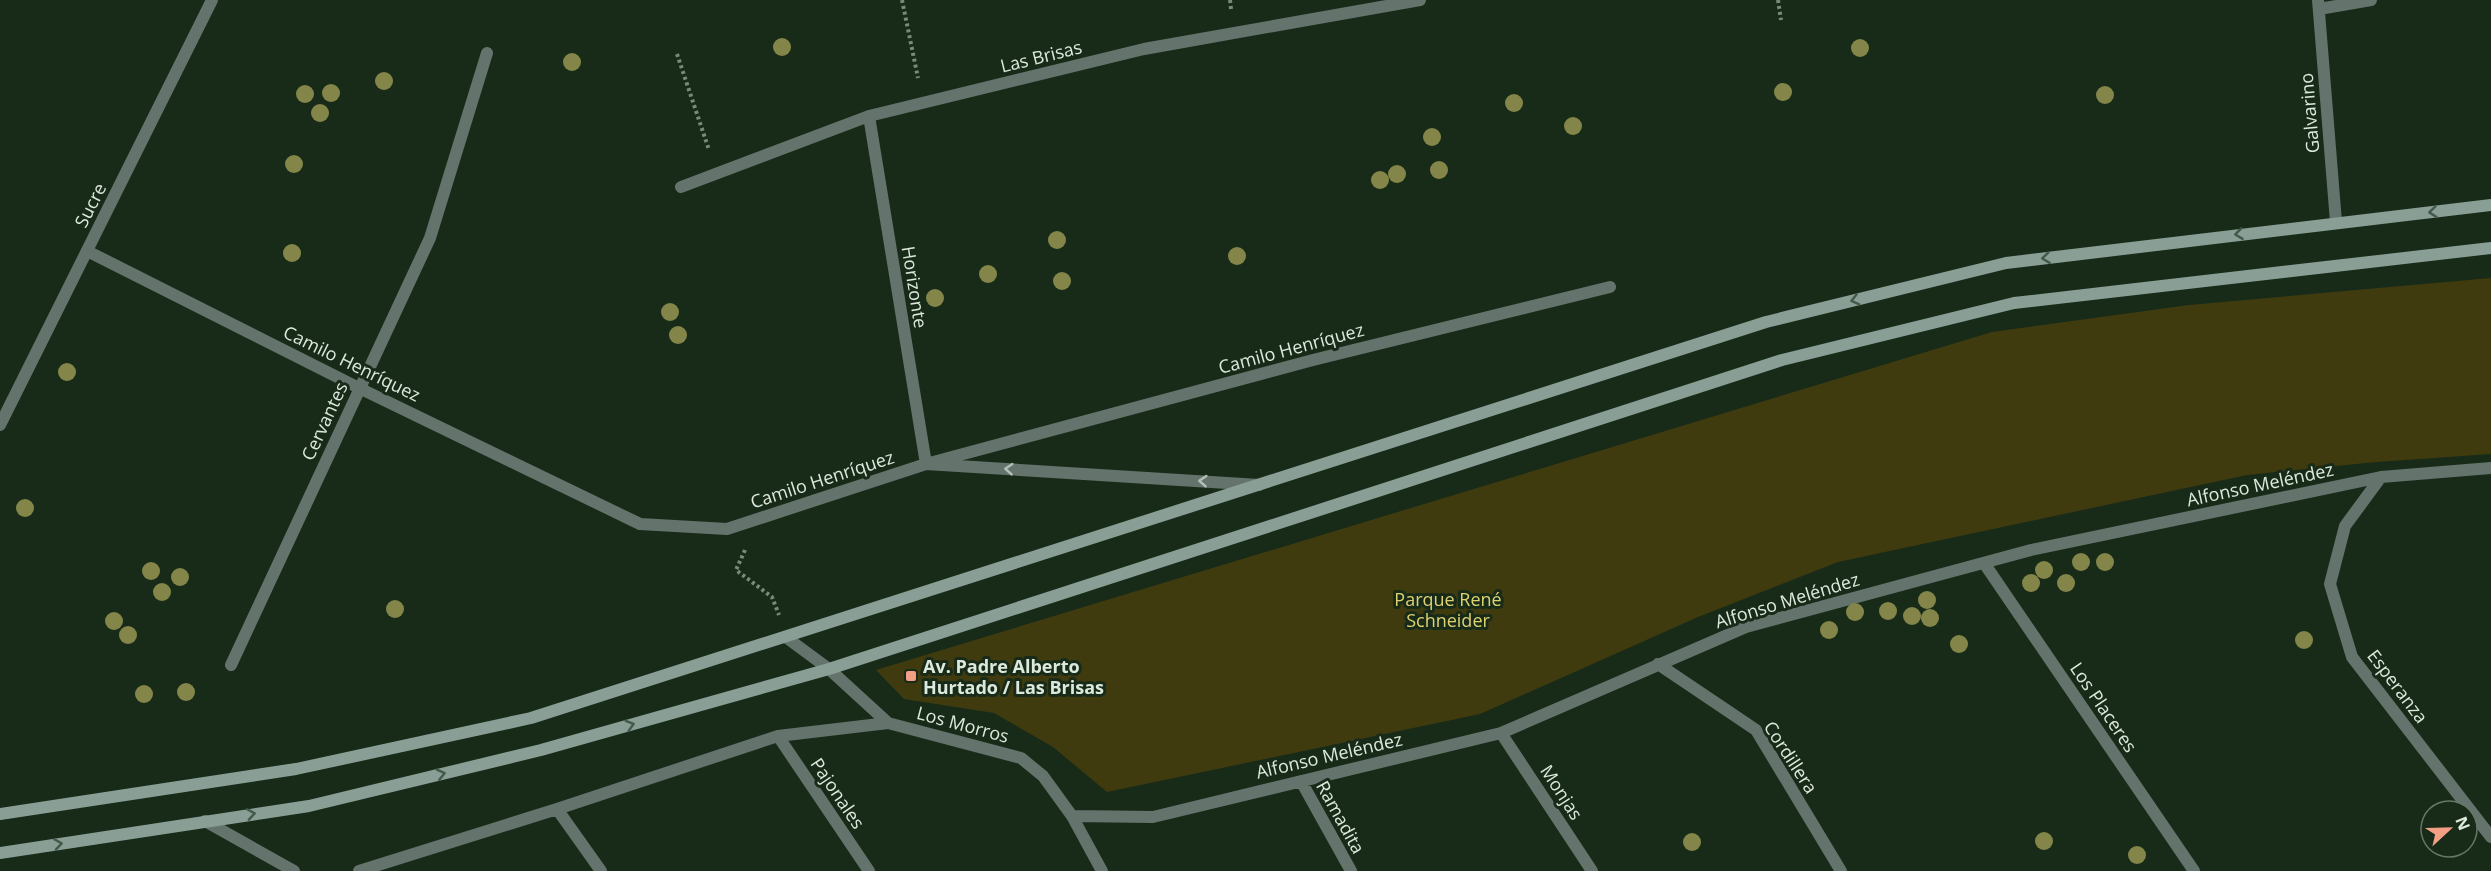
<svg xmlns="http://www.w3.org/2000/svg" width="2491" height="871" viewBox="0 0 2491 871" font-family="'Open Sans',sans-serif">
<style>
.green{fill:#403b0f}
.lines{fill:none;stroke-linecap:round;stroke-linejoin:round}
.path{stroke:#79897a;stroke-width:4;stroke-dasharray:3 3;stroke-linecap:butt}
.minor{stroke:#65736d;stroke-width:12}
.tertiary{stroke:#65736d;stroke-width:12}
.secondary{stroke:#899f96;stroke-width:12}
.tree{fill:#848649}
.oneway{stroke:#45594b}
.oneway2{stroke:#b3c0b6}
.poi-dot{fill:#f39f85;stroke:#182b19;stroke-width:2}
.labels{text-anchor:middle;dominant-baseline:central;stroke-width:6;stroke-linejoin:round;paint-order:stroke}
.street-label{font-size:18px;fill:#dde9dd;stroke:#182b19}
.park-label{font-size:18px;fill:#ddd170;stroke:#182b19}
.poi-label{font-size:18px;font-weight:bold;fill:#dde9dd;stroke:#182b19;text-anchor:start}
</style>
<rect width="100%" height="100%" fill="#182b19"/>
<path class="green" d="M2491,278V454L2376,462L2247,475L1838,562L1698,617L1480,714L1107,792L1053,747L994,713L904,699L876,670L1992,332L2189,305Z"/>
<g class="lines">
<path class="path" d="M902,0L918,78
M1230,0L1231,9
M1778,0L1781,20
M677,54L709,150
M745,550L736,570L772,597L779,615"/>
<path class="minor" d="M2318,0L2336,222
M2319,9L2371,0
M869,116L926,464L1259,485
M681,187L869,116L1144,49L1420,0
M87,251L359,388L640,524L727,529L926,464L1313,360L1610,287
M2381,477L2345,526L2330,584L2352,657L2491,837
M1984,563L2194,871
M787,638L829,669L888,723L1021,758L1043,776L1072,816L1102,871
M1658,664L1756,730L1841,871
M231,665L430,238L487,53
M1501,733L1592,871
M778,736L869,871
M1301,781L1351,871
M557,809L601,871
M1072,816L1153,817L1501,733L1746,627L2031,550L2381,477L2491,468
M205,821L294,871
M359,871L557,809L778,736L888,723"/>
<path class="tertiary" d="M0,425L212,0"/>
<path class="secondary" d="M0,814L296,769L531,718L1766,322L2006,263L2491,205
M0,853L309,806L541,750L829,669L1782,360L2014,303L2491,248"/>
</g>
<g class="tree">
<circle cx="782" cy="47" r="9"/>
<circle cx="1860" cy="48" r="9"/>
<circle cx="572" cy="62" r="9"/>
<circle cx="384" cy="81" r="9"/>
<circle cx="1783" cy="92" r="9"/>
<circle cx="331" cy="93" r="9"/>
<circle cx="305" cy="94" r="9"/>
<circle cx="2105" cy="95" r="9"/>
<circle cx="1514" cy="103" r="9"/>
<circle cx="320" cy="113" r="9"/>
<circle cx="1573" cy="126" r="9"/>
<circle cx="1432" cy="137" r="9"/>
<circle cx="294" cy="164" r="9"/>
<circle cx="1439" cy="170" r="9"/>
<circle cx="1397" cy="174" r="9"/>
<circle cx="1380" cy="180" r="9"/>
<circle cx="1057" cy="240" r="9"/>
<circle cx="292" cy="253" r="9"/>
<circle cx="1237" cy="256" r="9"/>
<circle cx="988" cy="274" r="9"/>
<circle cx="1062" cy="281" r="9"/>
<circle cx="935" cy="298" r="9"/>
<circle cx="670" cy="312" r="9"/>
<circle cx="678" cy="335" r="9"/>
<circle cx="67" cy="372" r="9"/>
<circle cx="25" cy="508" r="9"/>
<circle cx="2081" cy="562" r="9"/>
<circle cx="2105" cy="562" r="9"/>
<circle cx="2044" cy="570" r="9"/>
<circle cx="151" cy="571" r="9"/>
<circle cx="180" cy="577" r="9"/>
<circle cx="2031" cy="583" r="9"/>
<circle cx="2066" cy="583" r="9"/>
<circle cx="162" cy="592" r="9"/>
<circle cx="1927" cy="600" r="9"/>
<circle cx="395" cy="609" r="9"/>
<circle cx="1888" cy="611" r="9"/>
<circle cx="1855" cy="612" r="9"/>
<circle cx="1912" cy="616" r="9"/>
<circle cx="1930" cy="618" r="9"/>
<circle cx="114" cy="621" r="9"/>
<circle cx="1829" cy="630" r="9"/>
<circle cx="128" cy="635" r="9"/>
<circle cx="2304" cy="640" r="9"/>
<circle cx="1959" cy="644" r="9"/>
<circle cx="186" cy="692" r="9"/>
<circle cx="144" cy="694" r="9"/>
<circle cx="2044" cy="841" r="9"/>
<circle cx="1692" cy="842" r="9"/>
<circle cx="2137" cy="855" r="9"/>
</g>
<defs><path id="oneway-chevron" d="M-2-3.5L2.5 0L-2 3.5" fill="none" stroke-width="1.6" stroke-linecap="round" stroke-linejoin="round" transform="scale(1.5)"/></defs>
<g class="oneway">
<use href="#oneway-chevron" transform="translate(2433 212) rotate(174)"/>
<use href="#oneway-chevron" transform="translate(2239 234) rotate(173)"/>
<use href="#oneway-chevron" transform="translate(2046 258) rotate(173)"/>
<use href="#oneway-chevron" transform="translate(1855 300) rotate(166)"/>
<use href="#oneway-chevron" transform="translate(630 725) rotate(-16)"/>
<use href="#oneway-chevron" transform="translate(441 774) rotate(-13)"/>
<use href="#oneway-chevron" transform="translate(251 814) rotate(-9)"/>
<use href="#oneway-chevron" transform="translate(58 844) rotate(-9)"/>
</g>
<g class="oneway2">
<use href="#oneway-chevron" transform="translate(1009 469) rotate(-176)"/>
<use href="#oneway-chevron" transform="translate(1203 481) rotate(-176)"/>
</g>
<rect class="poi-dot" x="905" y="670" width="12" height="12" rx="3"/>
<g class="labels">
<g class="street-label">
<text transform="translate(1041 56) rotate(-14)">Las Brisas</text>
<text transform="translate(2309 113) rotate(-95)">Galvarino</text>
<text transform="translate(90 205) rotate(-63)">Sucre</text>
<text transform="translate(915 287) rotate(81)">Horizonte</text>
<text transform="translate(1291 348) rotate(-15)">Camilo Henríquez</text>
<text transform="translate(352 363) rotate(26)">Camilo Henríquez</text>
<text transform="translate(324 421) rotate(-65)">Cervantes</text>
<text transform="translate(822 479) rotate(-18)">Camilo Henríquez</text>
<text transform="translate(2260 484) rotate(-12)">Alfonso Meléndez</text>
<text transform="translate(1787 600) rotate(-17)">Alfonso Meléndez</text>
<text transform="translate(2398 686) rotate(53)">Esperanza</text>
<text transform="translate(2104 707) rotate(56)">Los Placeres</text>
<text transform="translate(963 724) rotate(15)">Los Morros</text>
<text transform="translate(1329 755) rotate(-13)">Alfonso Meléndez</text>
<text transform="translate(1791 757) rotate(57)">Cordillera</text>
<text transform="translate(1562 792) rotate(57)">Monjas</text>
<text transform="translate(838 793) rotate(56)">Pajonales</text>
<text transform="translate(1341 817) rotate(61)">Ramadita</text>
</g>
<g class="park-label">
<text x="1448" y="599">Parque René<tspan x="1448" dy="21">Schneider</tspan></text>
</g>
<g class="poi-label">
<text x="923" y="666">Av. Padre Alberto<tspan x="923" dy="21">Hurtado / Las Brisas</tspan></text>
</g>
</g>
<g transform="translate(2449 829) rotate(68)"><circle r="28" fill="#182b19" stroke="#677767" stroke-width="1.5"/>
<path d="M0-4.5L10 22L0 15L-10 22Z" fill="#f39f85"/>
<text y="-9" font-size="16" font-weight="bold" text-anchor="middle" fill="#dde9dd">N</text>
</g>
</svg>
